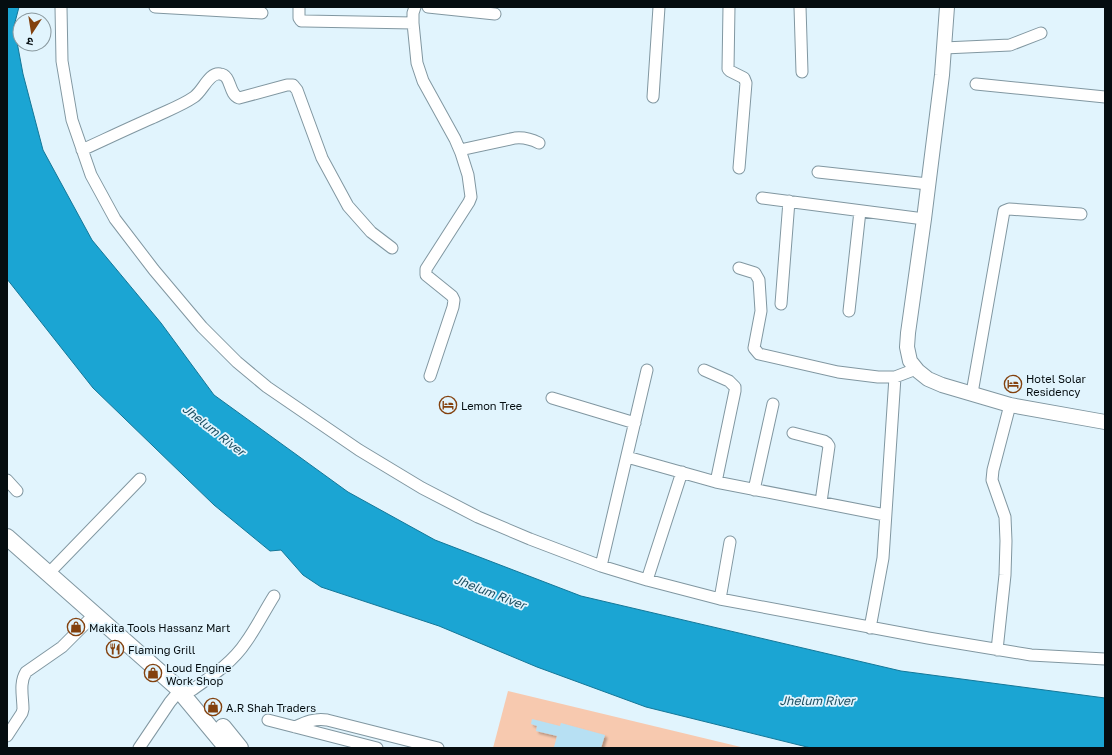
<svg xmlns="http://www.w3.org/2000/svg" width="1112" height="755" viewBox="0 0 1112 755" font-family="'Golos Text','Noto Sans Devanagari',sans-serif">
<style>
.green{fill:#f7c9af}
.water{fill:#1ba5d3;stroke:#147798}
.building{fill:#b7e0f3;filter:url(#shadow)}
.lines{fill:none;stroke-linecap:round;stroke-linejoin:round}
.minor-casing{stroke:#8197a1;stroke-width:13}
.major-casing{stroke:#8197a1;stroke-width:16}
.highway-casing{stroke:#8197a1;stroke-width:18}
.minor{stroke:#fff;stroke-width:11}
.major{stroke:#fff;stroke-width:14}
.highway{stroke:#fff;stroke-width:16}
.labels{text-anchor:middle;dominant-baseline:central;stroke-width:3.5;stroke-linejoin:round;paint-order:stroke}
.poi-label{font-size:11px;fill:#050d10;stroke:#e1f4fd;text-anchor:start}
.water-label{font-size:12px;font-style:italic;fill:#1a4d60;stroke:#e1f4fd}
</style>
<defs>
<filter id="shadow"><feDropShadow dx="2.5" dy="2.5" stdDeviation="1" flood-color="#0004"/></filter>
</defs>
<rect width="100%" height="100%" fill="#e1f4fd"/>
<path class="green" d="M508,691L745,748H493Z"/>
<path class="water" d="M7,7H19L14,26L23,74L43,150L92,240L161,323L214,395L348,492L435,540L581,596L901,671L1105,698V748H811L646,707L537,667L439,626L321,587L303,575L281,550L270,551L214,505L93,388L7,279Z"/>
<path class="building" d="M532,719L560,726L561,723L605,735L601,748H559L554,747L557,736L536,731L537,726L531,724Z"/>
<g class="lines">
<defs>
<path id="minor" d="M61,7L62,61L72,120L91,175L115,219L154,270L202,327L237,362L267,387L359,450L422,488L478,517L530,539L601,566L647,580L720,599L928,638L1031,655L1105,659
M155,7L262,13
M299,7V18L301,21H305L413,23L417,63L423,81L455,139L461,153L468,175L471,197L469,202L426,269V275L452,296L454,300L453,307L430,376
M428,7L495,14
M729,7L728,69L730,71L744,78L746,83L739,168
M800,7L802,72
M413,23V13L415,7
M944,48L1010,45L1041,33
M976,84L1105,97
M653,97L659,7
M82,150C106,139 129,128 152,118C166,111 181,106 194,97C203,91 209,72 220,74C232,75 228,94 239,98L287,85H293L297,90L322,158L348,206L371,232L392,248
M460,150L515,138C524,137 531,139 539,143
M818,172L928,184
M762,198L924,219
M739,268L755,273L759,280L761,311L754,348L759,354L838,372L878,377H895L916,369
M781,304L789,201
M849,311L860,211
M704,370L729,381L735,387V391L716,482
M972,393L1004,211L1009,209L1081,214
M552,398L635,423
M793,433L824,441L827,443L829,446L821,502
M627,457L716,482L885,515
M7,480L17,491
M754,490L773,404
M601,566L647,370
M48,574L140,479
M647,580L682,472
M720,599L730,542
M870,628L883,558L895,377
M997,650L1005,575L1006,541L1005,517L992,480L993,470L1010,405
M192,690C212,676 233,662 246,642C256,628 264,612 274,596
M268,720L377,748
M295,727C306,722 315,718 327,720L438,748
M7,736L22,713L23,709C23,697 19,683 26,672L62,647L95,614
M139,748L170,702L180,690"/>
<path id="major" d="M947,7L942,75L924,219L908,333L907,347L910,361L918,371L928,379L942,385L1010,405L1105,422"/>
<path id="highway" d="M7,537L180,690L183,695L227,748
M223,727L240,748"/>
</defs>
<use href="#minor" class="minor-casing"/>
<use href="#major" class="major-casing"/>
<use href="#highway" class="highway-casing"/>
<use href="#minor" class="minor"/>
<use href="#major" class="major"/>
<use href="#highway" class="highway"/>
</g>
<defs>
<symbol id="hotel-ring" viewBox="-11 -11 22 22"><circle r="9.5" fill="#e1f4fd" stroke="#83410e" stroke-width="1.5"/><path d="M-6-4.5h1.5V1H6V5H4.5V3h-9V5H-6ZM-4 0a1.8 1.8 0 1 1 3.6 0ZM.5 0V-2.5h3Q6-2.5 6 0Z" fill="#83410e"/></symbol>
<symbol id="shop-ring" viewBox="-11 -11 22 22"><circle r="9.5" fill="#e1f4fd" stroke="#83410e" stroke-width="1.5"/><path d="M-5-2.5h2.3a2.7 3.5 0 0 1 5.4 0H5L5.5 6h-11ZM-1.5-2.5h3a1.5 2.3 0 0 0-3 0Z" fill="#83410e"/></symbol>
<symbol id="restaurant-ring" viewBox="-11 -11 22 22"><circle r="9.5" fill="#e1f4fd" stroke="#83410e" stroke-width="1.5"/><path d="M-5-6h1v4h1v-4h1v4h1v-4h1v5L-1.5 .5V6h-2V.5L-5-1ZM5-6V6H3V1.5H1.5Q1.5-4 5-6Z" fill="#83410e"/></symbol>
</defs>
<g fill-rule="evenodd">
<use href="#hotel-ring" x="1003" y="374" width="20" height="20"/>
<use href="#hotel-ring" x="438" y="395" width="20" height="20"/>
<use href="#shop-ring" x="66" y="617" width="20" height="20"/>
<use href="#restaurant-ring" x="105" y="639" width="20" height="20"/>
<use href="#shop-ring" x="143" y="663" width="20" height="20"/>
<use href="#shop-ring" x="203" y="697" width="20" height="20"/>
</g>
<g class="labels">
<g class="poi-label">
<text x="1026" y="378">Hotel Solar<tspan x="1026" dy="13">Residency</tspan></text>
<text x="461" y="405">Lemon Tree</text>
<text x="89" y="627">Makita Tools Hassanz Mart</text>
<text x="128" y="649">Flaming Grill</text>
<text x="166" y="667">Loud Engine<tspan x="166" dy="13">Work Shop</tspan></text>
<text x="226" y="707">A.R Shah Traders</text>
</g>
<g class="water-label">
<text transform="translate(214 430) rotate(38)">Jhelum River</text>
<text transform="translate(490 592) rotate(21)">Jhelum River</text>
<text x="817" y="700">Jhelum River</text>
</g>
</g>
<rect width="1112" height="755" fill="none" stroke="#050d10" stroke-width="16"/>
<g transform="translate(32 32) rotate(192)"><circle r="19" fill="#e1f4fd" stroke="#89989e"/>
<path d="M0-3L7 15L0 10L-7 15Z" fill="#83410e"/>
<text y="-6" font-size="11" font-weight="bold" text-anchor="middle" fill="#050d10">उ</text>
</g>
</svg>
